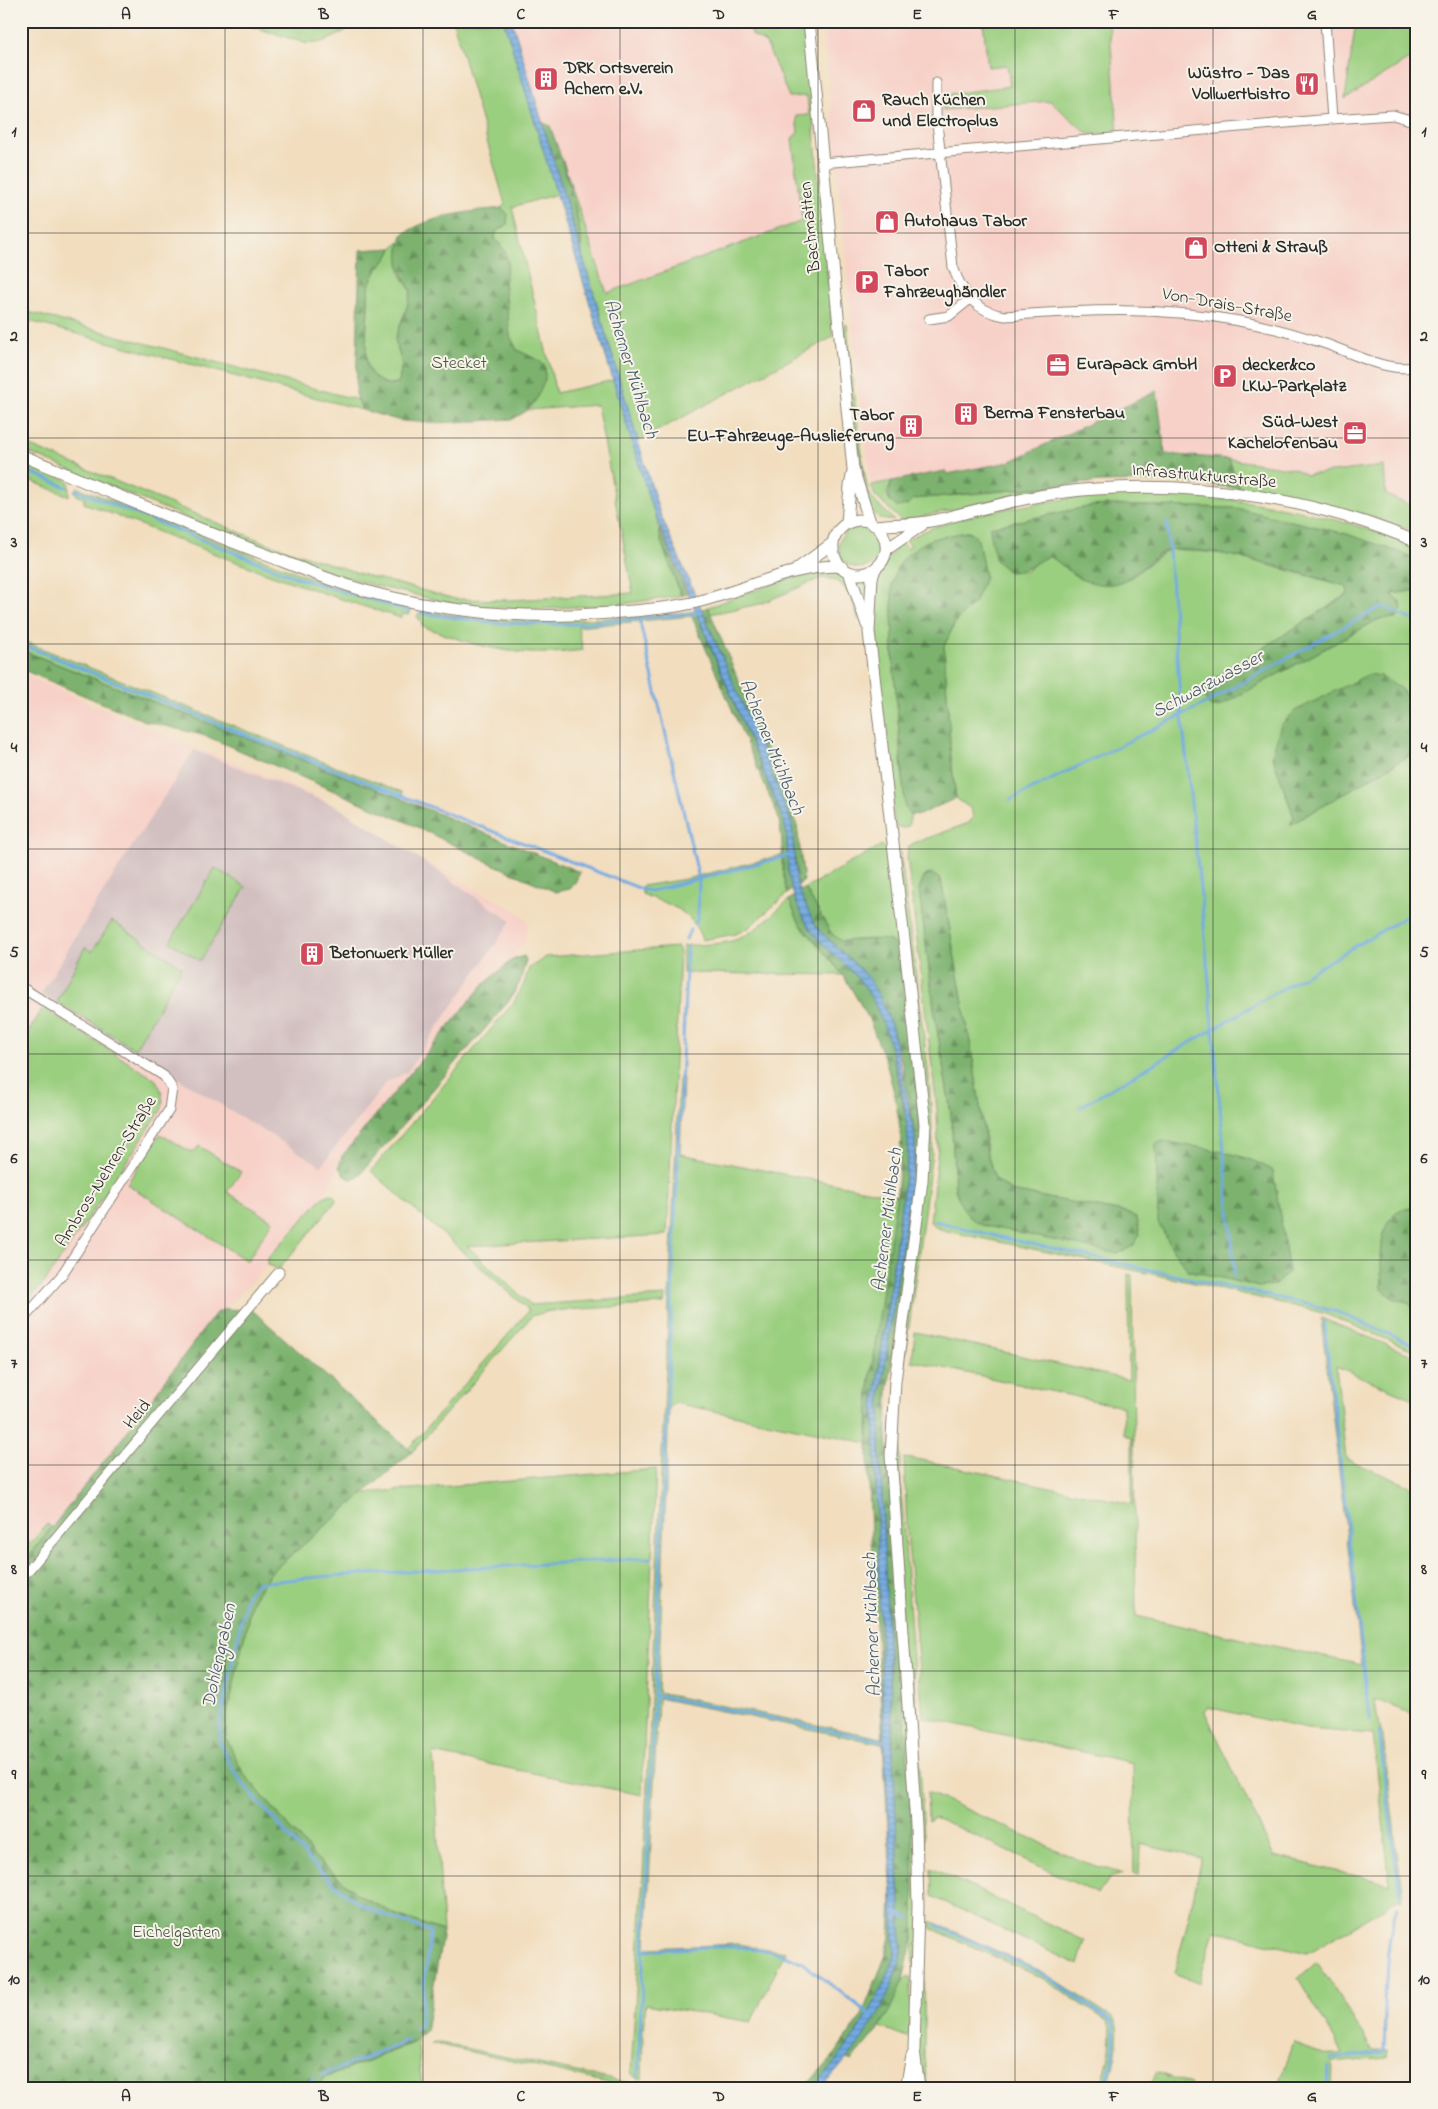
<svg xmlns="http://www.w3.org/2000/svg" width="1438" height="2109" viewBox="0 0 1438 2109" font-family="'Indie Flower',sans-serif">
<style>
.built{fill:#f7d1c8}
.industrial{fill:#d2bfc0}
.grass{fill:#9bcf80;stroke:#637d56;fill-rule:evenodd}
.forest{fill:url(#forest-firs);stroke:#546e4c}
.garden{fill:url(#garden-dots);stroke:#637d56}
.water{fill:url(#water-rules);stroke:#4e6a86}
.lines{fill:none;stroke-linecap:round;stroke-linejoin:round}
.stream{stroke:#72aae1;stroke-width:3}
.minor-casing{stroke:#8e8475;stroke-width:11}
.tertiary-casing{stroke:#8e8475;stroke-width:13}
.minor{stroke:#fff;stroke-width:9}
.tertiary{stroke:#fff;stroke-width:11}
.grid{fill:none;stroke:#2b2b2b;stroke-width:1;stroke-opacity:0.55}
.labels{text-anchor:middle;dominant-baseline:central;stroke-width:4;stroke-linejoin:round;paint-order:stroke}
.poi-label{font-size:18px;font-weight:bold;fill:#2b2b2b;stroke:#f7f3e8;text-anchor:start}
.street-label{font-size:18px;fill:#2b2b2b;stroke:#f7f3e8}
.park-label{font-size:18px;fill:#475440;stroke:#f7f3e8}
.water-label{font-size:19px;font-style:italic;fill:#44576b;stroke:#f7f3e8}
.neatline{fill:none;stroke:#2b2b2b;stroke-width:2}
.grid-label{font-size:16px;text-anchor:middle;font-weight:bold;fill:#2b2b2b}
</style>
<defs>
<pattern id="forest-firs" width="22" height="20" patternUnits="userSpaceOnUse" patternTransform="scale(1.25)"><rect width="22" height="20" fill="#7cb26e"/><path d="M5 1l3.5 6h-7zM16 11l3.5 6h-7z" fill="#66915b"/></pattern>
<pattern id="garden-dots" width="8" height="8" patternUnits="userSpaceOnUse" patternTransform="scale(1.25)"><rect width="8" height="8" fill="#9bcf80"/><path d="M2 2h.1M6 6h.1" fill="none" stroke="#86b26f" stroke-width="1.8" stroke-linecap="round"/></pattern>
<pattern id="water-rules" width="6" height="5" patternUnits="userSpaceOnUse" patternTransform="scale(1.25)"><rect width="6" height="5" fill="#72aae1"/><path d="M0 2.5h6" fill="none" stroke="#5e8bb7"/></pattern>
</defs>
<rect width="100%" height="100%" fill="#f7f3e8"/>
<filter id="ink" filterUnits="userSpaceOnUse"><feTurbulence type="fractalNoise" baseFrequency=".02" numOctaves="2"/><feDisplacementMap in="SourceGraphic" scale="10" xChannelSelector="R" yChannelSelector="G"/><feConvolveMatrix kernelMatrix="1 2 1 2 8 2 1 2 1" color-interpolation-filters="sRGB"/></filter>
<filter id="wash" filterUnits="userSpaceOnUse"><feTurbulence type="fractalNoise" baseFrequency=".0096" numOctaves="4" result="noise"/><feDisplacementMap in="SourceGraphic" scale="20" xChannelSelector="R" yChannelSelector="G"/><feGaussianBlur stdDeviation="1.12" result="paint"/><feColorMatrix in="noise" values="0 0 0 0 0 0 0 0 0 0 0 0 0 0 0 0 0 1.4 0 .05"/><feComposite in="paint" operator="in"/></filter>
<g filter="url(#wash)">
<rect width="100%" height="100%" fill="#f2debf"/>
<path class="built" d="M512,21H802L809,117L803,221L607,293L550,126L542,122Z
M823,21H1355L1344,100L1417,55V508L1386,495L1384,466L1306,475L1295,469L1165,454L1157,391L1009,462L946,474L945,471L871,485L860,403Z
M21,673L198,750L220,756L326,801L423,861L517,911L528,922L525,940L512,960L482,986L342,1156L339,1167L323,1197L269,1258L268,1265L225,1309L215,1314L120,1441L21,1567Z"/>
<path class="industrial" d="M194,750L336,806L423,861L511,921L407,1072L387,1082L321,1166L41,994L96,903Z"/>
<path class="grass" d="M234,21H359C343,32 326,46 305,43Z
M453,21H504L557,194L512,207L556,393L614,380L659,527L661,541L681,596L622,604L541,609L463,606L372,585L327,571L197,522L22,450L23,443L266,543L365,575L455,599L510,600L633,593L597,405L528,410L537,398L538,360L517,350L510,336L504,282L508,264L495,238L496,232L507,225L508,214L501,208L505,204Z
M747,21L757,23L804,21L833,337L638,441L582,255L581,237L563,161L607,293L802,221L792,138L798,133L796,116L809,115L807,96L789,97L766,43L753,36Z
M983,21H1109L1118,134H1088L1050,101L943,110L942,103L951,94L1010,86L1007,65L988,67Z
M1356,21H1417V54L1345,99Z
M400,242V273L411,291L407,307L395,339L402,364L399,382C386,388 371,379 367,364C363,348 368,327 368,310C369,301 367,287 371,280C377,267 388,261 392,248Z
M21,310L358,400L362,410L21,319Z
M845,324L847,325C851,368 855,412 862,454C864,468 865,483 871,496C876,506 888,511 894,521L880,519L869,508L853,416L843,326Z
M1229,459L1295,469L1306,475L1384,466L1386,495L1417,508V532L1341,508L1239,488Z
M21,462L65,479L69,482V496L21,477Z
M892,481L887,493L890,502L907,505L913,499L1060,486L902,521L875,496L871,485Z
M77,487L329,585L412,608L409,615L402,614L401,618C293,586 189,544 84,503V498L78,496L74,491Z
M1126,492C1226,495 1324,508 1417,548V562L1407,555L1345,534L1236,508L1111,505L1092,506L990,527L1025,572L1042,558L1049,556L1060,562L1080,579L1130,578L1160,555L1172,549L1227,554L1346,586L1348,591L1347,595L1201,687L1218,707L1379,619L1388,617L1401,604L1392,594L1417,590V710L1401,689L1272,755L1294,817L1291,824L1417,751V1205L1398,1211L1392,1298L1408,1302L1417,1311V1337L1411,1345L1413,1350L1323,1313L1209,1286L947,1231L937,1228L930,1222L938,1148L937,1109L907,857L908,847L914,843L969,823L973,817L971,809L956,798L951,759L944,646L956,621L974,603L985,577L978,540L917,547L905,557L896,570L892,599L893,657L905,807L911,814L908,826L904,828L895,826L875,652L877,575C887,566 890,552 901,543L907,548L911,546L906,540C939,522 975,514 1012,508C1050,501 1088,495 1126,492ZM930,873L941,880L973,1059L987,1153L995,1179L1011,1191L1129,1213L1038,1236L982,1225L955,1190L951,1114L936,1023L919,890L924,877ZM1163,1141L1256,1162L1259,1287L1189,1270L1173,1250Z
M839 547a21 21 0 1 1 42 0a21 21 0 1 1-42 0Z
M834,569C854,583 854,598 859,620C852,600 846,577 821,578L760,604L710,614L708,607L796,576Z
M855,579H867L865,588L866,612Z
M422,610C516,628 596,619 690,612L691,616L578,627L583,650C521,659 479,648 422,626V623L417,616Z
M21,640L326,763L402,792V799L21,650Z
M882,845L888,851L899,948C881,934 862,941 841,941L831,933L805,888Z
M900,851L929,1077L933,1144L903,1372L900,1418V1475L917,1715L925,1853L924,2056L927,2088H922L917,2052L896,1475L895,1417L907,1324Z
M782,855V863L787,894L748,928L736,934L702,940C692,909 669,905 642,894V886L686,879Z
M215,868L246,887L200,961L170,942Z
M789,900L800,924L843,975L683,973V946C701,944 722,945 738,939C757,931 774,912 789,900Z
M112,921L182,967L135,1049L57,1002L85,947L92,952Z
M678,947L680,952L667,1235L467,1246L531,1305L665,1296L664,1304L549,1311L532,1316L412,1452L408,1449L528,1312V1309L371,1171L514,1002L523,986L529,968L546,957Z
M43,1008L156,1080C162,1090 164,1098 162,1109L45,1282L21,1308V1044Z
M679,1077L683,1078L680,1154L897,1196L869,1387L868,1443L675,1403L669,1408L658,1693L882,1738V1744L658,1698L646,1946L648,1948L737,1944L785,1952L751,2022L646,2004L643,2029L642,2079L635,2077L631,2073L643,1875Z
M160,1134L193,1153L199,1146L241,1172L227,1192L273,1221L247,1261L127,1184Z
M331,1194L335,1196L336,1201L279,1269L268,1265V1258L323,1197Z
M1128,1274L1132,1275L1136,1616L1362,1665L1321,1318L1417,1357V1401L1336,1366L1346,1459L1417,1489V1716L1375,1699L1377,1716L1383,1737L1403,1900C1394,1896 1389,1904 1382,1910L1307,1953L1214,1930L1199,1983L1174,1973L1186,1929L1202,1858L1140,1844L1139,1876L1134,1875L1133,1763L923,1717L907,1531L904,1458L921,1460L1132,1504V1438L1124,1434L1123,1407L912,1361L915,1332L1129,1380ZM1207,1707L1307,1729L1373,1734L1390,1884L1274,1856L1205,1712Z
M656,1469L642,1795L433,1753L443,1931L394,1914L357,1894L316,1858L243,1773L226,1738V1720L252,1601L270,1573L364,1493Z
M47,1524L51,1527L21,1567V1548L33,1541Z
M927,1792L1084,1862L1123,1874L1110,1878L1098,1894L946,1822L934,1818L928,1821Z
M931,1868L1085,1941L1078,1965L932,1896Z
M931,1921L1041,1971L1115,2019C1122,2032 1113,2074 1107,2088H1101C1105,2074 1117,2032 1107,2021L1042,1978L931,1928Z
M1317,1962L1373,2050H1388L1387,2058L1332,2063L1331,2088H1278L1294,2041C1311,2051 1324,2057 1343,2053L1298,1978Z
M908,1977H911L910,2038L880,2027L903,1980Z
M417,2039L422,2088H320L322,2079L413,2043Z
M436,2042L628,2083L650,2088H631L431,2043Z"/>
<path class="forest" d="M542,122L550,126C565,167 580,212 582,255Z
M501,208L508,214L507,225L496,232L495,238L505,251L508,264L504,282L510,336L517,350L538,360L545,366V380L537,398L528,410L513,419L435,423L401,421L362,410L356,394L360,250L392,248C388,261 377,267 371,280C367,287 365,356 367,364C371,379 386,389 399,382L402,364L395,339L407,307L411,291C399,271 395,259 402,235C431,215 467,212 501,208Z
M1157,391L1165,454L1229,459L1239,488L1171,481L1100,482L913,499L907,505L897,507C885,499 889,493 892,481L945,471L947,474L1009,462Z
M1111,505L1236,508L1347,534L1407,555L1417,562V590L1392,594L1401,604L1402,609L1396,618L1379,619L1218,707H1211L1199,690L1201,687L1347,595L1348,591L1346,586C1295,571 1229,550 1175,549C1149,549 1135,593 1094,583C1089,581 1083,581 1079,578C1068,572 1060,562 1049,556C1030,564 1032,571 1009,572L996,561L991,541L990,527L1092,506Z
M659,527L687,594L681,596L661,541Z
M970,531L978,540L985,577L974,603L956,621L944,646L951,759L956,798L919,815L911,814L905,808L893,657L892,585L896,570L905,557L917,547L931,539Z
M708,607L790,805L797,826L804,881L798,885L791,824L702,609Z
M695,611L784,821C790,843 785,867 792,889L787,894C780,868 785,842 778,816L690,612Z
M21,650L402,799L580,872L576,881L570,889L556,892L488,862L413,825L206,736L145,721L21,669Z
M1369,674L1380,676L1401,689L1417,710V751L1290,825L1294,817L1272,755L1281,725L1295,711Z
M931,873L941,880L973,1059L987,1153L995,1179L1011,1191L1129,1213L1136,1218L1140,1234L1133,1246L1118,1254L982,1225L974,1221L962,1207L955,1190L951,1112L936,1023L919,890L924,877Z
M805,888L831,933L841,941L881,939L890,941L899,948L918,1095L920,1144L919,1169L888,1390L887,1433L913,1847L914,1933L903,1980L890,2010L880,2027L851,2061L847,2059C870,2026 894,1993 902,1952L880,1454L881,1394L915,1157C915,1110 896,1015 867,977C854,960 835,948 820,932C810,921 805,905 799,891Z
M795,895L805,921L859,979L868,991L880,1013L888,1035L898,1079L909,1134L908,1155L874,1406L882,1691L895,1956C877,2007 849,2048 813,2088H804L836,2053L861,2017L886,1955L890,1937L892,1898L871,1538L868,1452L869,1387L898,1185L901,1135L895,1096L886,1062L868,1017L843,975L800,924L789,900Z
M524,956L526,960L520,982L509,1001L357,1178L350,1179L344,1175L339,1167L342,1156L482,986L512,960Z
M1163,1141C1199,1148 1242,1151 1273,1171L1289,1272L1275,1285L1259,1287L1188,1270L1173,1250L1158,1223L1156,1144Z
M1417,1205V1311L1408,1302L1392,1298L1382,1289C1381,1268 1377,1223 1398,1211C1403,1208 1411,1207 1417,1205Z
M225,1309L252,1310L412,1452L270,1573L252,1601L226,1720V1738L243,1773L316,1858L357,1894L394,1914L443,1931L426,2031L413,2042L322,2079L320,2088H21V1567L120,1441L215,1314Z"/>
<path class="garden" d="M1156,2072L1191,2084L1190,2088H1150Z"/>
<path class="water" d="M504,21H512L659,511L765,756L792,824L796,879L799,891L815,925L821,932L868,977L882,1001L892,1028L915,1136V1157L881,1394L880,1454L902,1952C892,2004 857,2050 821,2088H813C849,2048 877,2007 895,1956L882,1691L874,1406L908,1155C910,1111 889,1017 861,982C844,960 817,945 805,920C798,908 791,891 789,877C786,858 789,839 784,821L650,502Z"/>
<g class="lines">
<path class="stream" d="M21,468L66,487
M76,490L301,579L409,611
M1167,523L1180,698
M421,613L493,623L540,624H576L698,613
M639,618L699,879L698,917L695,924
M21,644L261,741L644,890L651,891L791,855
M1181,707L1204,926L1235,1276
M1010,800L1202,705L1382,606L1417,622
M686,939L690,930
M1080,1107L1417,910
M935,1221L1008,1239L1311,1305L1337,1312L1417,1346
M1324,1322L1370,1719
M654,1695L889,1742
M1379,1731L1400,1896
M898,1914L910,1918
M935,1925L1043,1974L1113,2022C1117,2041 1112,2069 1104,2088
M643,1951C695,1949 753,1938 801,1962L872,2016
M416,2029L420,2024L430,1931C405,1922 375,1914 353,1899C322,1877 297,1846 273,1818C255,1798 236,1779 225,1754C219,1743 219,1729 221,1717L246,1598L256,1583L329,1576L651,1558
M1331,2059L1384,2052C1386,2005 1383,1950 1397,1906
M322,2075L402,2043L408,2039
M638,2076L687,948
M305,2088L313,2079
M636,2088V2087
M1327,2088L1328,2067"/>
</g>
</g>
<g filter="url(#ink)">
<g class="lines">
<defs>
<path id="minor" d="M1325,21L1332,119
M936,83V114L953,267C962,293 976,312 1005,316C1084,310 1160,306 1239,321C1267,326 1296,334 1323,343C1353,353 1384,372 1417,367
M822,163L1332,119L1393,115L1417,122
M929,319L949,316L970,299
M21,987L164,1076L172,1088L169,1110L61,1276L26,1316L21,1318
M21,1579L279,1272"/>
<path id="tertiary" d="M809,21L853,469L870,522
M21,455C102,489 182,523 264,554C303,569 343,586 385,596C459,614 535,619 611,613C642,610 678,608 708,599C751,587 795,565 841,566
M847,523L850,486L853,471
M877,526C907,560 856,594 836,560C833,554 832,546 834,539C839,525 853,517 867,521C871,522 874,526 877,526C878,526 884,525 885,525C903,524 919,524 937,520C989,507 1042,492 1096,489C1201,481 1320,500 1417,542
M887,549L922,525
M797,569L833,543
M875,569L872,578L869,632L925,1124L922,1181L895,1381L891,1456L916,1825L918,1906L914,2050L919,2088
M849,572L867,625
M906,2088L912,2056"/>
</defs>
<use href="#minor" class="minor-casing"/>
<use href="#tertiary" class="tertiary-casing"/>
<use href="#minor" class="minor"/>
<use href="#tertiary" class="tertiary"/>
</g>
</g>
<path class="grid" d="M225,21V2088M423,21V2088M620,21V2088M818,21V2088M1015,21V2088M1213,21V2088M21,233H1417M21,438H1417M21,644H1417M21,849H1417M21,1054H1417M21,1260H1417M21,1465H1417M21,1671H1417M21,1876H1417"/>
<defs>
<symbol id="building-square" viewBox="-11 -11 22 22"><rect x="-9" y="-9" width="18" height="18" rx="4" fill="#d1495b" stroke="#f7f3e8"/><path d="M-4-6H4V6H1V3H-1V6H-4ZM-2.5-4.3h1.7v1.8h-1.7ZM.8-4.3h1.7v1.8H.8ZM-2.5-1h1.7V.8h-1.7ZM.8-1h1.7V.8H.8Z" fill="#fff"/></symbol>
<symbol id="restaurant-square" viewBox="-11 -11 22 22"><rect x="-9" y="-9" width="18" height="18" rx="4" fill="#d1495b" stroke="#f7f3e8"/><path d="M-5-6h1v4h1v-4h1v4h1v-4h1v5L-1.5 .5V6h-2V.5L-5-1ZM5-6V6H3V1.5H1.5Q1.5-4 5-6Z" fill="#fff"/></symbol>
<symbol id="shop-square" viewBox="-11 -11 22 22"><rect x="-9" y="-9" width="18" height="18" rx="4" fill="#d1495b" stroke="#f7f3e8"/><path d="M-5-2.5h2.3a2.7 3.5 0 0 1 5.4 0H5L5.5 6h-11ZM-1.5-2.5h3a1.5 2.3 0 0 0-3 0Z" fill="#fff"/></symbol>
<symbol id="parking-square" viewBox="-11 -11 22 22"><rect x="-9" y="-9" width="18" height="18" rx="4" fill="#d1495b" stroke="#f7f3e8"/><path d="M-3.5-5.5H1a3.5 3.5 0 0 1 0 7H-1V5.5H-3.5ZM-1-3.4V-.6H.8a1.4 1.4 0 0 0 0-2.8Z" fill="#fff"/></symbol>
<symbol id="office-square" viewBox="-11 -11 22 22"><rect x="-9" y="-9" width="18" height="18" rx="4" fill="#d1495b" stroke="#f7f3e8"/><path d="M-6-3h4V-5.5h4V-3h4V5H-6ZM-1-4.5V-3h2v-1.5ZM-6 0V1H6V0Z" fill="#fff"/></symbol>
</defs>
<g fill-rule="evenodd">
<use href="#building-square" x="532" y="65" width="28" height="28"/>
<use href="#restaurant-square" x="1293" y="70" width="28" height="28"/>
<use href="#shop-square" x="850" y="97" width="28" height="28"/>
<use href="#shop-square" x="873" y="208" width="28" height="28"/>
<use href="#shop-square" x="1182" y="234" width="28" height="28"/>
<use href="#parking-square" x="853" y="268" width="28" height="28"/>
<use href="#office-square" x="1044" y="351" width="28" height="28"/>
<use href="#parking-square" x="1211" y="362" width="28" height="28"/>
<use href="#building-square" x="952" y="400" width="28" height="28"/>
<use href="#building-square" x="897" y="412" width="28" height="28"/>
<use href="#office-square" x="1341" y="419" width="28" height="28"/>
<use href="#building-square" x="298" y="940" width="28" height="28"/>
</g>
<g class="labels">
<g class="poi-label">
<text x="564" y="69">DRK Ortsverein<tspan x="564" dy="21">Achern e.V.</tspan></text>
<text x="1290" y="74" text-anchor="end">Wüstro - Das<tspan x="1290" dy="21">Vollwertbistro</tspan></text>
<text x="882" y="101">Rauch Küchen<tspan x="882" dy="21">und Electroplus</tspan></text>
<text x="904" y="222">Autohaus Tabor</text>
<text x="1214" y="248">Otteni &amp; Strauß</text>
<text x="884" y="272">Tabor<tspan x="884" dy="21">Fahrzeughändler</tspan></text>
<text x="1076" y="365">Eurapack GmbH</text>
<text x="1242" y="366">decker&amp;co<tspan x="1242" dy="21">LKW-Parkplatz</tspan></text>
<text x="984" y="414">Berma Fensterbau</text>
<text x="894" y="416" text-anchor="end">Tabor<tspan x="894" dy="21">EU-Fahrzeuge-Auslieferung</tspan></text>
<text x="1338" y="423" text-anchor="end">Süd-West<tspan x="1338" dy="21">Kachelofenbau</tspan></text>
<text x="330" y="954">Betonwerk Müller</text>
</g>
<g class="street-label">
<text transform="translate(811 227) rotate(-96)">Bachmatten</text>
<text transform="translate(1227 306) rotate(10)">Von-Drais-Straße</text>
<text transform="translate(1204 477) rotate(5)">Infrastrukturstraße</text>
<text transform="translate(107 1172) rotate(-58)">Ambros-Nehren-Straße</text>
<text transform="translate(138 1415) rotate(-50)">Heid</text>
</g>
<g class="park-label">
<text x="459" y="364">Stecket</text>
<text x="176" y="1933">Eichelgarten</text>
</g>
<g class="water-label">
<text transform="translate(630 369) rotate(73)">Acherner Mühlbach</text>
<text transform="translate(1208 685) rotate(-28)">Schwarzwasser</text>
<text transform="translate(771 747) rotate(68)">Acherner Mühlbach</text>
<text transform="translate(888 1220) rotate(-83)">Acherner Mühlbach</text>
<text transform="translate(873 1625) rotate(-92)">Acherner Mühlbach</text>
<text transform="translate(220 1656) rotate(-78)">Dohlengraben</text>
</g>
</g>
<rect width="1438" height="2109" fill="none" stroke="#f7f3e8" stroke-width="55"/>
<rect x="28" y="28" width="1382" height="2054" class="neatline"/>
<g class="grid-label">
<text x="126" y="19">A</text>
<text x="324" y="19">B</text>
<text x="521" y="19">C</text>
<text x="719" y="19">D</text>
<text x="917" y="19">E</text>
<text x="1114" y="19">F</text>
<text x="1312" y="19">G</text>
<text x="14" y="136">1</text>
<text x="1424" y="136">1</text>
<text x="14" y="341">2</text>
<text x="1424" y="341">2</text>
<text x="14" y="547">3</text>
<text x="1424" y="547">3</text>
<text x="14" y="752">4</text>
<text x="1424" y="752">4</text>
<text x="14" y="957">5</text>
<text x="1424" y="957">5</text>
<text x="14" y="1163">6</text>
<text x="1424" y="1163">6</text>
<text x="14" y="1368">7</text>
<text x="1424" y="1368">7</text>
<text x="14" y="1574">8</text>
<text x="1424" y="1574">8</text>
<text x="14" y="1779">9</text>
<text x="1424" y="1779">9</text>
<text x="14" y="1984">10</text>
<text x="1424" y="1984">10</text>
<text x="126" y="2101">A</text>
<text x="324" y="2101">B</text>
<text x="521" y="2101">C</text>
<text x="719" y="2101">D</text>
<text x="917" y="2101">E</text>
<text x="1114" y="2101">F</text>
<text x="1312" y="2101">G</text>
</g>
</svg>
